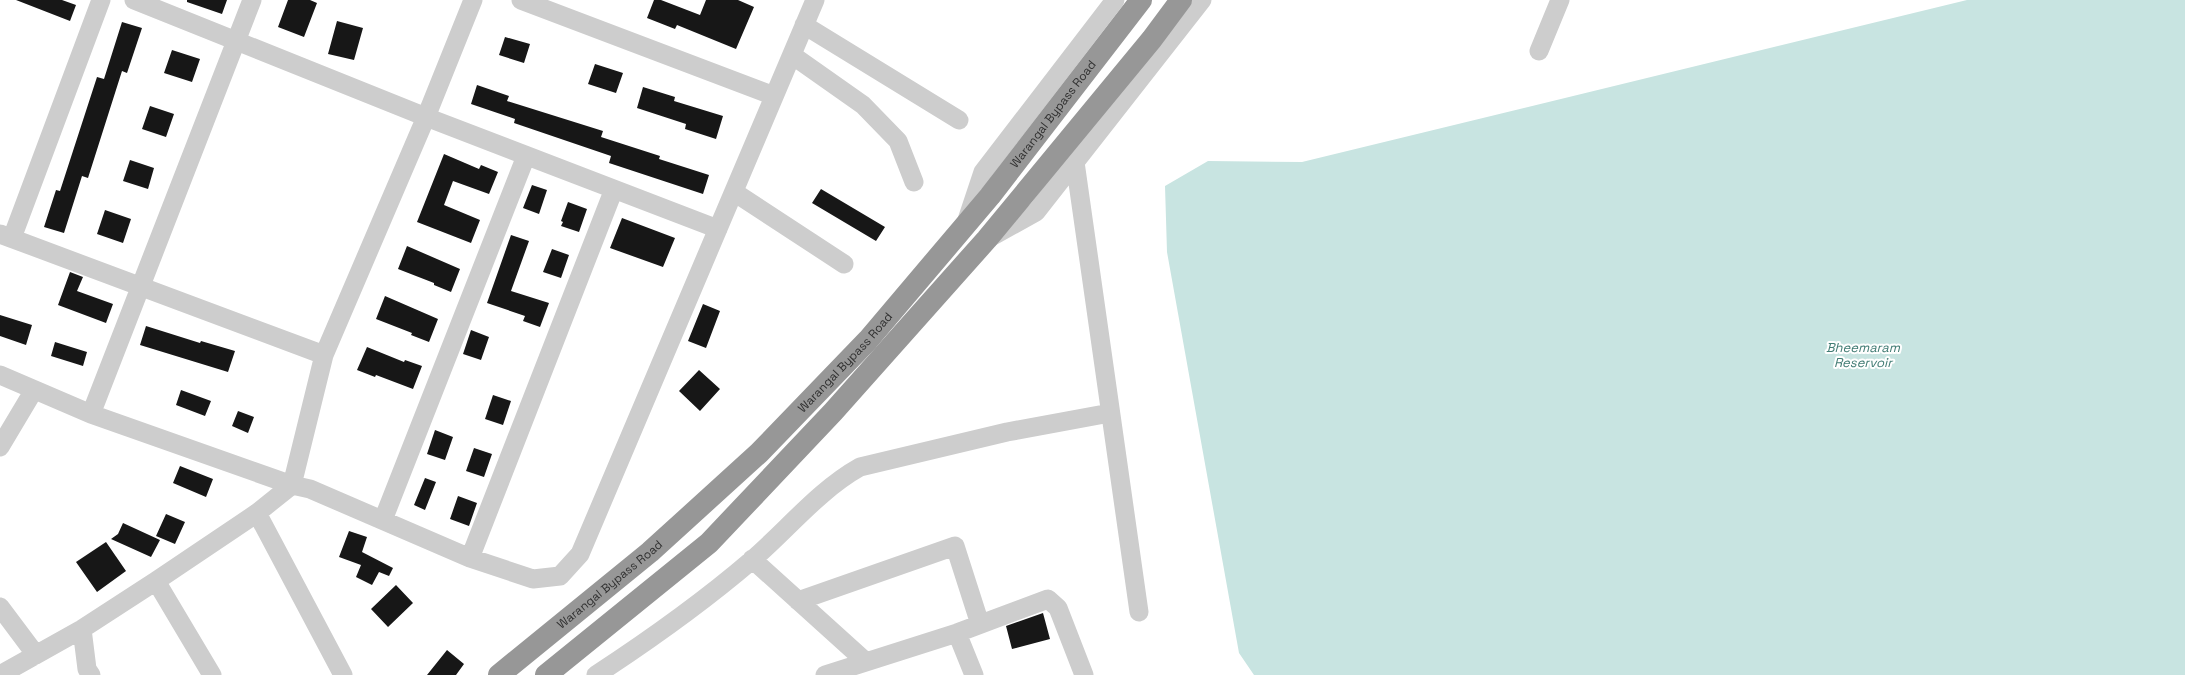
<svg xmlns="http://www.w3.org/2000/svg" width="2185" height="675" viewBox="0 0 2185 675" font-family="'Space Grotesk',sans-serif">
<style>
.water{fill:#c8e4e1}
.building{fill:#171717}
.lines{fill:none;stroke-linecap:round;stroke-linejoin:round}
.minor{stroke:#cdcdcd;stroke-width:19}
.highway{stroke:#979797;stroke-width:22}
.labels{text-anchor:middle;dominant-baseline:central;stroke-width:4;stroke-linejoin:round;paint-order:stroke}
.street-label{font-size:12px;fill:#303030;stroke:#fff}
.water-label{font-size:13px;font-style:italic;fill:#427c74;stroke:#fff}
</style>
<rect width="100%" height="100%" fill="#fff"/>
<path class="water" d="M1967,0H2185V675H1254L1239,653L1167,252L1165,186L1208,161L1302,162Z"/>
<path class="building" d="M16,0H62L76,5L70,21Z
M187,0H227L222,14L187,2Z
M288,0H310L317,3L304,37L278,27Z
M654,0H661L700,15L706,0H738L754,7L736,49L677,25L675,29L647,18Z
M337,21L363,28L354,60L328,54Z
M122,22L142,28L127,73L122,71L88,178L82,176L64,233L44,227L56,190L60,191L97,77L104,79Z
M505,37L530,44L524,63L499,55Z
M172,50L200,59L192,82L164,73Z
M595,64L623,73L616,93L588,84Z
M477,85L509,96L507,101L603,131L601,137L660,156L659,159L709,175L703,194L609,163L611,156L514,123L515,119L471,104Z
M643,87L675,97L674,101L723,116L716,139L685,129L686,124L637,108Z
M150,106L174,114L166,137L142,129Z
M444,154L479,169L481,165L498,172L489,194L453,181L444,205L480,220L471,243L417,222Z
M130,160L154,168L148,189L123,181Z
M532,185L547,190L539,214L523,208Z
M821,189L885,227L876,241L812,203Z
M568,202L587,209L579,232L561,226L563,222L561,221Z
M105,210L131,219L123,243L97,234Z
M622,218L675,238L663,267L610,248Z
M511,235L529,241L511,291L549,303L540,327L523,321L525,316L487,303Z
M407,246L460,269L451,292L434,285V283L398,269Z
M552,249L569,255L561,278L543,272Z
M70,272L83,277L77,291L113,304L106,323L58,305Z
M385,296L438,319L429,342L411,335L412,333L376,319Z
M703,304L720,311L706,348L688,341Z
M0,315L32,325L26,345L0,336Z
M146,326L200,343L201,341L235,351L228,372L140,345Z
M471,330L489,337L481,360L463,354Z
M55,342L87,352L83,366L51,356Z
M367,347L404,362L405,360L422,366L413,389L376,375L375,377L357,370Z
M699,370L720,389L700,411L679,391Z
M181,390L211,401L205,416L176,405Z
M493,395L511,401L503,425L485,419Z
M238,411L254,417L248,433L232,426Z
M435,430L453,437L445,460L427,454Z
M474,448L492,454L484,477L466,471Z
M180,466L213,479L206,497L173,483Z
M425,478L436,482L425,510L414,505Z
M458,496L477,503L469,526L450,519Z
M166,514L185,522L175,544L156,536Z
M123,523L160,540L151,557L111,539L118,534Z
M349,531L367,537L362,552L393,568L389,576L379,572L372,585L356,577L361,565L339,557Z
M106,542L126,571L97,592L76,562Z
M396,585L413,603L388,627L371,609Z
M1043,613L1050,639L1012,649L1006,626Z
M447,650L464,664L456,675H427Z"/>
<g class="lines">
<path class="minor" d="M134,0L426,117L718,229
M521,0L774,96
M804,25L959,120
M1539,51L1560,0
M792,55L863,105L898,141L914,182
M1075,162L1139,612
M734,192L844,264
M966,223L983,172L1115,0
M0,234L324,355
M991,237L1036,212L1202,0
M12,238L101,0
M0,375L91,414L292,485L310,489L470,558L533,579L560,576L580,554L815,0
M91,414L252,0
M0,447L34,390
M257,513L343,675
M383,520L526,156
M470,558L614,189
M752,559L865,661
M156,581L212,675
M798,601L955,546L980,624
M0,607L36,655
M82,629L87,669L91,675
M957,633L974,675
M0,675L82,629L156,581L257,513L292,485L324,355L426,117L473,0
M596,675C651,639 703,602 752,560C788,529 819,490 860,467L1007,432L1110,413
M825,675L957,633L1048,599L1058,608L1084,675"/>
<g class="highway">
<path id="s1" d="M499,675L650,552L759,453L868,340L990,196L1141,0"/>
<path d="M546,675L709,543L833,412L987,239L1152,39L1181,0"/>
</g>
</g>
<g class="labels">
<g class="street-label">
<text stroke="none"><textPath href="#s1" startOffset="791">Warangal Bypass Road</textPath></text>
<text stroke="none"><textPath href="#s1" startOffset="467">Warangal Bypass Road</textPath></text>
<text stroke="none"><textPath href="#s1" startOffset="143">Warangal Bypass Road</textPath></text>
</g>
<g class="water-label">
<text x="1863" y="347">Bheemaram<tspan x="1863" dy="15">Reservoir</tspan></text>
</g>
</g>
</svg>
